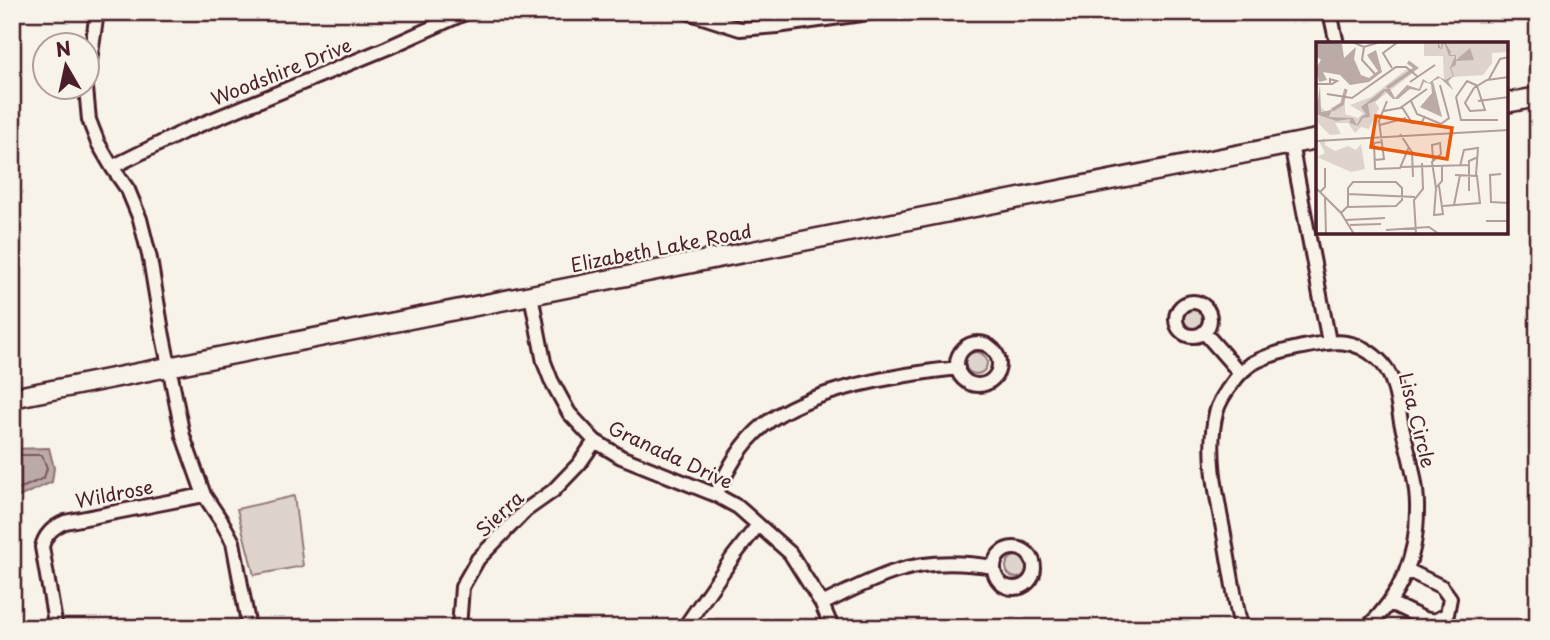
<svg xmlns="http://www.w3.org/2000/svg" width="1550" height="640" viewBox="0 0 1550 640" font-family="'Playpen Sans',sans-serif">
<style>
.green{fill:#ded4cc;stroke:#947a7c;stroke-width:2}
.water{fill:#bcaaa7;stroke:#8e7275;stroke-width:2}
.lines{fill:none;stroke-linecap:round;stroke-linejoin:round}
.shore{stroke:#78575d;stroke-width:2}
.street-casing{stroke:#4a1f2b;stroke-width:18}
.secondary-casing{stroke:#4a1f2b;stroke-width:23}
.street{stroke:#f7f3e8;stroke-width:12}
.secondary{stroke:#f7f3e8;stroke-width:18}
.labels{text-anchor:middle;dominant-baseline:central;stroke-width:5;stroke-linejoin:round;paint-order:stroke}
.street-label{font-size:19px;fill:#4a1f2b;stroke:#f7f3e8}
.inset-river{fill:none;stroke:#bcaaa7;stroke-width:3.5}
.inset-road{fill:none;stroke:#b29e9c;stroke-width:2}
.view{fill:#e8590c;fill-opacity:0.15;stroke:#e8590c;stroke-width:3.5}
.inset-edge{fill:none;stroke:#4a1f2b;stroke-width:3.5}
</style>
<rect width="100%" height="100%" fill="#f7f3e8"/>
<filter id="ink" filterUnits="userSpaceOnUse"><feTurbulence type="fractalNoise" baseFrequency=".0143" numOctaves="2"/><feDisplacementMap in="SourceGraphic" scale="14" xChannelSelector="R" yChannelSelector="G"/><feConvolveMatrix kernelMatrix="1 2 1 2 8 2 1 2 1" color-interpolation-filters="sRGB"/></filter>
<g filter="url(#ink)">
<path class="green" d="M1181 319a11 11 0 1 1 22 0a11 11 0 1 1-22 0Z
M965 363a11 11 0 1 1 22 0a11 11 0 1 1-22 0Z
M294,496L303,566L254,575L237,509Z
M1006 567a11 11 0 1 1 22 0a11 11 0 1 1-22 0Z"/>
<path class="water" d="M49,448L54,468L52,482L12,500V449Z"/>
<g class="lines">
<path class="shore" d="M12,455H42L47,468L44,478L12,492"/>
<defs>
<path id="street" d="M687,12L740,29L777,26L875,12
M1330,12L1337,44
M88,75L97,12
M86,88L89,120L98,143L112,167L128,190L140,219L150,259L162,331L183,436L204,495L222,522L233,542L249,628
M1291,144L1329,342
M112,167L185,131L387,48L467,12
M531,295L544,362L551,380L569,413L595,441L621,457L716,495L738,507L790,553L822,604L832,628
M1176 319a17 17 0 1 1 34 0a17 17 0 1 1-34 0Z
M1204,332L1240,373
M957 364a21 21 0 1 1 42 0a21 21 0 1 1-42 0Z
M716,495C728,468 741,444 764,425C807,389 902,374 958,368
M994 568a20 20 0 1 1 40 0a20 20 0 1 1-40 0Z
M1390,603L1424,619L1435,621L1447,614L1450,598L1442,587L1407,570
M822,604C847,592 871,579 897,571C927,561 963,562 994,567
M56,628L42,547C45,534 53,527 65,522L204,495
M459,628L462,587L478,559L526,510L553,491L579,464L595,441
M684,628L733,557L758,525
M1241,628C1234,595 1229,562 1223,529C1216,493 1207,449 1216,413C1219,401 1226,391 1234,381C1239,374 1245,368 1253,363C1266,356 1284,351 1298,348C1329,342 1352,335 1378,359C1395,374 1397,400 1401,422C1407,448 1418,483 1417,510C1417,558 1401,595 1367,628"/>
<path id="secondary" d="M1506,103L1538,97
M12,398L1317,139"/>
</defs>
<use href="#street" class="street-casing"/>
<use href="#secondary" class="secondary-casing"/>
<use href="#street" class="street"/>
<use href="#secondary" class="secondary"/>
</g>
</g>
<g class="labels">
<g class="street-label">
<text transform="translate(281 71) rotate(-22)">Woodshire Drive</text>
<text transform="translate(661 247) rotate(-11)">Elizabeth Lake Road</text>
<text transform="translate(1418 420) rotate(76)">Lisa Circle</text>
<text transform="translate(671 454) rotate(25)">Granada Drive</text>
<text transform="translate(114 493) rotate(-11)">Wildrose</text>
<text transform="translate(499 513) rotate(-43)">Sierra</text>
</g>
</g>
<g transform="translate(1316 42)">
<rect width="192" height="192" fill="#f7f3e8"/>
<path d="M108,0H192V10L176,11V21L167,33L136,35L132,40L137,48L128,38L127,14H108ZM91,27L97,31L59,60L63,66L53,87L45,85L39,91L32,81H19L25,92L14,93L1,80L0,60L10,70L29,58V72L42,76L47,71L34,63L55,55ZM9,96V103L19,109L32,104L40,108L45,102L49,127L35,130L1,115L9,111L3,99Z" fill="#ded4cc"/>
<path d="M0,0L26,2L28,16L40,5L38,17L45,33L53,36L62,29L51,13L60,8L66,30L53,40L34,43L24,33L7,30L11,38L3,40L0,26L5,18L0,14ZM122,0L125,7L126,1L129,0L135,10L134,13H140V18L154,6L158,18L140,19V23L135,26L138,34L132,39L137,48L124,36L117,39L126,75L104,65L116,51L115,42L108,40L104,49L94,47L82,57H77L69,49L61,58L52,62L54,75L47,76L42,84L34,81V77L20,79L0,72L4,43L5,70L16,68L13,75L37,76L41,83L45,75L50,72L45,65L68,47H74L79,56L91,43L103,47L107,37L113,41L122,34L129,38L137,34L134,26L139,14H133L128,0L126,7L122,6Z" fill="#bcaaa7"/>
<path class="inset-river" d="M71,46L100,26L92,20M16,68L26,62L30,47"/>
<path class="inset-road" d="M36,0L48,5L64,0M48,5L46,18L59,32M76,26L67,11L82,0M173,37L184,17L193,15M94,40L119,23M0,42H16L21,39L14,37V42M124,43L133,76L125,82M161,44L169,68L154,69L149,61L158,46L171,38L193,35M11,52L36,56L80,25H90L101,34M140,55L145,78H182M140,55L151,39L162,44M95,59L101,72L125,82M162,59L193,55M86,65L96,81L106,80L109,74M68,69L84,66L111,47M64,83L90,76M84,92L96,110L97,135M0,99L193,88M66,100L58,101L59,127L84,126L93,105M58,118L68,117L63,79L71,59M117,118L116,103L124,101L125,112L116,120L120,146M144,124L148,108L162,106L160,133M85,125L153,123M185,132L174,133L175,160L193,161M121,145L126,139V125M0,146L25,171L38,192M120,146L118,173L127,172L123,144M153,149V119L162,115M4,150L9,145V126M32,152L99,155M9,156L10,192M138,163L144,133M127,164L164,161L161,134L139,133M0,165L1,192M25,171L32,164V146L37,140H80L86,146V158L80,164L31,165M30,178L69,176M170,179H193M34,183L65,182M70,188L113,185L123,192M100,192L98,158L107,147L106,121"/>
<path class="view" d="M60,74L136,86L131,117L55,105Z"/>
<rect width="192" height="192" class="inset-edge"/>
</g>
<rect width="1550" height="640" fill="none" stroke="#f7f3e8" stroke-width="42"/>
<rect x="21" y="21" width="1508" height="598" fill="none" stroke="#4a1f2b" stroke-width="2.5" filter="url(#ink)"/>
<g transform="translate(66 66) rotate(351)"><circle r="33" fill="#f7f3e8" stroke="#b29e9c" stroke-width="2"/>
<path d="M0-5L12 26L0 18L-12 26Z" fill="#4a1f2b"/>
<text y="-10" font-size="19" font-weight="bold" text-anchor="middle" fill="#4a1f2b">N</text>
</g>
</svg>
